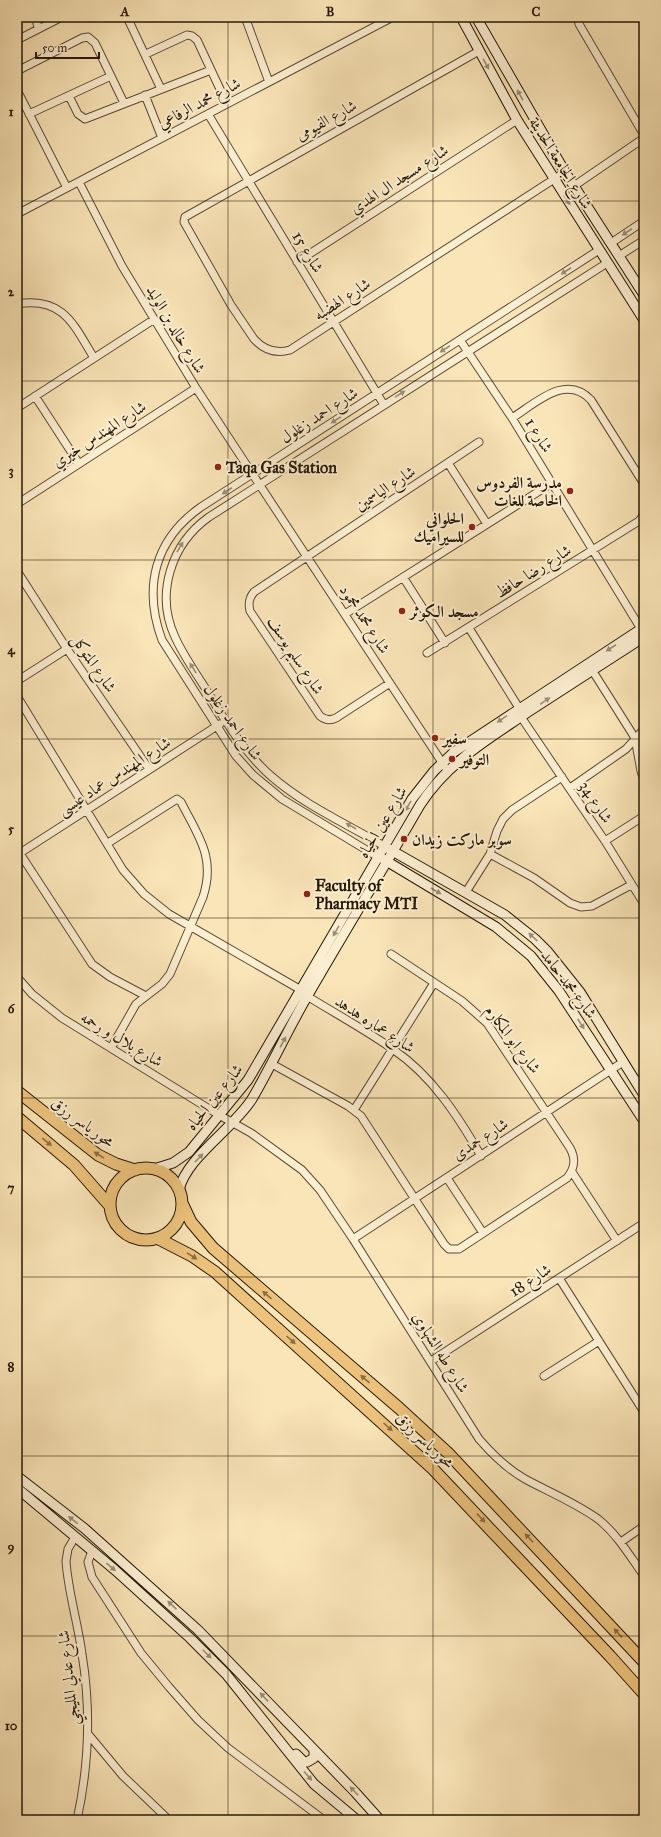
<svg xmlns="http://www.w3.org/2000/svg" width="661" height="1837" viewBox="0 0 661 1837" font-family="'IM FELL Great Primer',Amiri,serif">
<style>
.lines{fill:none;stroke-linecap:round;stroke-linejoin:round}
.street-casing{stroke:#5b4b32;stroke-width:9}
.secondary-casing{stroke:#261805;stroke-width:11}
.primary-casing{stroke:#261805;stroke-width:13}
.street{stroke:#fceed1;stroke-width:7}
.secondary{stroke:#fceed1;stroke-width:9}
.primary{stroke:#edc27c;stroke-width:11}
.oneway{fill:#9c8e75}
.oneway2{fill:#8a6d40}
.grid{fill:none;stroke:#261805;stroke-width:1;stroke-opacity:0.55}
.poi-dot{fill:#8f2418;stroke:#fceed1;stroke-width:1.5}
.labels{text-anchor:middle;dominant-baseline:central;stroke-width:4;stroke-linejoin:round;paint-order:stroke}
.street-label{font-size:16px;fill:#261805;stroke:#fceed1}
.poi-label{font-size:16px;font-weight:bold;fill:#261805;stroke:#fceed1;text-anchor:start}
.neatline{fill:none;stroke:#261805;stroke-width:1.5}
.grid-label{font-size:13px;text-anchor:middle;font-weight:bold;fill:#261805}
</style>
<rect width="100%" height="100%" fill="#fae5b8"/>
<filter id="stains"><feTurbulence type="fractalNoise" baseFrequency=".005" numOctaves="4"/><feColorMatrix values="0 0 0 0 .2 0 0 0 0 .09 0 0 0 0 .02 0 0 0 .5 -.17"/></filter>
<radialGradient id="worn" r=".72"><stop offset=".6" stop-color="#630" stop-opacity="0"/><stop offset="1" stop-color="#630" stop-opacity=".3"/></radialGradient>
<g class="lines">
<defs>
<path id="street" d="M36,17L38,29
M127,17L161,89
M245,17L269,82
M578,17L579,24L644,135
M17,40L62,17
M479,51L185,217L184,222L231,305L254,339C264,350 276,354 290,350L565,172
M146,54L187,35L192,36L197,40L227,104
M17,71L82,38L88,37L95,43L124,103
M17,90L67,188
M145,95L162,138
M69,96L78,114L85,119L211,70
M29,114L111,76
M208,114L384,405
M79,182L122,266L196,388L445,767
M574,186L644,138
M17,214L393,17
M611,243L644,221
M619,256L644,240
M297,262L517,120
M17,304C63,296 74,325 94,358
M460,340L512,418L641,629
M35,396L79,464
M17,408L153,320
M512,418C536,403 566,373 591,400L644,484
M448,463L487,524
M17,504L196,388
M17,571L67,649L149,769
M403,577L445,643
M345,614L552,483
M469,628L519,708
M427,653L639,521L644,514
M592,670L635,738L641,771L644,780
M17,681L67,649
M390,683L336,718C330,721 325,720 320,716L250,611C248,603 249,598 254,592L479,442
M17,696L123,870L144,894L169,914L301,990
M521,717L605,841L644,904
M570,788L626,749L644,729
M605,841L644,816
M108,843L177,799L181,802C198,836 216,857 203,897L170,974L162,984L136,1004L111,1048
M384,846C347,824 304,805 271,776C245,753 227,724 209,694C198,676 184,657 175,637C155,594 171,544 209,517L607,263
M17,849L92,964L110,977L146,996
M490,854L534,878L570,903L581,907L592,906L631,885
M17,855L220,724
M378,857L282,799L253,775L236,756L162,640C143,588 154,540 201,507L599,250
M466,892L490,854L497,831L503,819L512,810L562,777
M17,977L32,994L62,1018L219,1115L251,1133L302,1170L320,1190L353,1239L479,1439C493,1455 507,1469 525,1479C549,1492 576,1503 598,1519C617,1534 630,1556 644,1576
M307,996C336,1014 366,1030 394,1050C432,1076 458,1116 481,1156
M272,1064L348,1106L361,1116L444,1244L449,1249H459L567,1178C575,1168 576,1159 570,1148L487,1023L462,1001L391,954
M354,1110L434,983
M572,1172L617,1241
M447,1178L483,1233
M353,1239L623,1062
M559,1278L644,1412
M431,1361L644,1223
M544,1376L599,1341
M75,1537L68,1549L66,1561C68,1592 78,1623 82,1654C91,1709 89,1765 77,1820
M621,1542L644,1526
M92,1551L88,1562L92,1577L141,1653L169,1687L198,1720L228,1748L324,1820
M88,1734L123,1776L169,1820"/>
<path id="secondary" d="M461,17L517,120L644,320
M476,17L565,172L644,295
M389,849L505,915L535,939L548,952L580,992L644,1095
M383,859L496,927L531,956L559,991L644,1121
M154,1169L173,1163L189,1152L248,1080L412,799L434,771L454,752L644,627
M179,1190C186,1158 233,1129 252,1099C272,1065 288,1029 308,995C345,931 383,869 420,805C448,762 487,740 528,712C567,687 605,662 644,637
M17,1476L84,1528L198,1630L355,1792L380,1820
M17,1488L115,1570L190,1638L226,1674L314,1784L357,1820
M296,1754L304,1762H307L314,1758V1751"/>
<path id="primary" d="M17,1091L98,1155L116,1164L135,1170
M17,1117L74,1165L110,1206
M110 1204a36 36 0 1 1 72 0a36 36 0 1 1-72 0Z
M182,1203L191,1222L213,1248L399,1408L448,1453L644,1662
M157,1238L192,1256L215,1272L433,1469L610,1656L644,1694"/>
</defs>
<use href="#street" class="street-casing"/>
<use href="#secondary" class="secondary-casing"/>
<use href="#primary" class="primary-casing"/>
<use href="#street" class="street"/>
<use href="#secondary" class="secondary"/>
<use href="#primary" class="primary"/>
</g>
<defs><path id="oneway-solid" d="M-6-.8H1V-3.2L6.5 0L1 3.2V.8H-6Z"/></defs>
<g class="oneway">
<use href="#oneway-solid" transform="translate(486 64) rotate(61)"/>
<use href="#oneway-solid" transform="translate(520 95) rotate(-119)"/>
<use href="#oneway-solid" transform="translate(567 200) rotate(57)"/>
<use href="#oneway-solid" transform="translate(627 232) rotate(147)"/>
<use href="#oneway-solid" transform="translate(566 271) rotate(147)"/>
<use href="#oneway-solid" transform="translate(445 349) rotate(147)"/>
<use href="#oneway-solid" transform="translate(400 394) rotate(-32)"/>
<use href="#oneway-solid" transform="translate(336 420) rotate(147)"/>
<use href="#oneway-solid" transform="translate(227 491) rotate(147)"/>
<use href="#oneway-solid" transform="translate(180 547) rotate(-59)"/>
<use href="#oneway-solid" transform="translate(611 648) rotate(147)"/>
<use href="#oneway-solid" transform="translate(193 668) rotate(-122)"/>
<use href="#oneway-solid" transform="translate(545 701) rotate(-34)"/>
<use href="#oneway-solid" transform="translate(502 719) rotate(146)"/>
<use href="#oneway-solid" transform="translate(408 806) rotate(121)"/>
<use href="#oneway-solid" transform="translate(351 826) rotate(-150)"/>
<use href="#oneway-solid" transform="translate(436 891) rotate(30)"/>
<use href="#oneway-solid" transform="translate(336 931) rotate(120)"/>
<use href="#oneway-solid" transform="translate(533 937) rotate(-137)"/>
<use href="#oneway-solid" transform="translate(581 1024) rotate(57)"/>
<use href="#oneway-solid" transform="translate(283 1042) rotate(-62)"/>
<use href="#oneway-solid" transform="translate(199 1158) rotate(-46)"/>
<use href="#oneway-solid" transform="translate(73 1520) rotate(-142)"/>
<use href="#oneway-solid" transform="translate(111 1567) rotate(40)"/>
<use href="#oneway-solid" transform="translate(172 1605) rotate(-137)"/>
<use href="#oneway-solid" transform="translate(207 1654) rotate(45)"/>
<use href="#oneway-solid" transform="translate(264 1697) rotate(-133)"/>
<use href="#oneway-solid" transform="translate(308 1776) rotate(49)"/>
<use href="#oneway-solid" transform="translate(354 1791) rotate(-134)"/>
</g>
<g class="oneway2">
<use href="#oneway-solid" transform="translate(47 1142) rotate(39)"/>
<use href="#oneway-solid" transform="translate(99 1155) rotate(-148)"/>
<use href="#oneway-solid" transform="translate(192 1256) rotate(32)"/>
<use href="#oneway-solid" transform="translate(267 1295) rotate(-139)"/>
<use href="#oneway-solid" transform="translate(291 1340) rotate(42)"/>
<use href="#oneway-solid" transform="translate(365 1379) rotate(-139)"/>
<use href="#oneway-solid" transform="translate(388 1427) rotate(42)"/>
<use href="#oneway-solid" transform="translate(481 1518) rotate(47)"/>
<use href="#oneway-solid" transform="translate(529 1538) rotate(-133)"/>
<use href="#oneway-solid" transform="translate(618 1633) rotate(-133)"/>
</g>
<path class="grid" d="M228,17V1820M433,17V1820M17,201H644M17,381H644M17,560H644M17,739H644M17,918H644M17,1098H644M17,1277H644M17,1456H644M17,1636H644"/>
<g class="poi-dot">
<circle cx="218" cy="467" r="4"/>
<circle cx="570" cy="491" r="4"/>
<circle cx="472" cy="527" r="4"/>
<circle cx="402" cy="611" r="4"/>
<circle cx="435" cy="738" r="4"/>
<circle cx="452" cy="759" r="4"/>
<circle cx="404" cy="839" r="4"/>
<circle cx="307" cy="894" r="4"/>
</g>
<g class="labels">
<g class="street-label">
<text transform="translate(199 103) rotate(-28)">شارع محمد الرفاعي</text>
<text transform="translate(326 120) rotate(-29)">شارع الفيومى</text>
<text transform="translate(561 163) rotate(58)">شارع الجامعة الحديثة</text>
<text transform="translate(399 179) rotate(-33)">شارع مسجد ال الهدي</text>
<text transform="translate(308 252) rotate(59)">شارع 15</text>
<text transform="translate(342 299) rotate(-33)">شارع الهضبه</text>
<text transform="translate(176 329) rotate(59)">شارع خالد بن الوليد</text>
<text transform="translate(319 415) rotate(-33)">شارع احمد زغلول</text>
<text transform="translate(99 434) rotate(-33)">شارع المهندس خيري</text>
<text transform="translate(539 435) rotate(58)">شارع 1</text>
<text transform="translate(385 488) rotate(-33)">شارع الياسمين</text>
<text transform="translate(533 571) rotate(-32)">شارع رضا حافظ</text>
<text transform="translate(365 619) rotate(57)">شارع محمد محمود</text>
<text transform="translate(296 655) rotate(57)">شارع سليم يوسف</text>
<text transform="translate(94 663) rotate(56)">شارع المتوكل</text>
<text transform="translate(233 722) rotate(55)">شارع احمد زغلول</text>
<text transform="translate(114 776) rotate(-33)">شارع المهندس عماد عيسى</text>
<text transform="translate(596 802) rotate(56)">شارع 34</text>
<text transform="translate(382 822) rotate(-59)">شارع عين الحياه</text>
<text transform="translate(569 984) rotate(53)">شارع محمد حامد</text>
<text transform="translate(375 1024) rotate(33)">شارع عماره هدهد</text>
<text transform="translate(122 1039) rotate(31)">شارع بلال و رحمه</text>
<text transform="translate(513 1039) rotate(53)">شارع ابو المكارم</text>
<text transform="translate(214 1097) rotate(-51)">شارع عين الحياه</text>
<text transform="translate(83 1122) rotate(36)">محور ياسر رزق</text>
<text transform="translate(480 1139) rotate(-33)">شارع حمدى</text>
<text transform="translate(530 1280) rotate(-33)">شارع 18</text>
<text transform="translate(441 1352) rotate(58)">شارع طه الشهاوي</text>
<text transform="translate(425 1440) rotate(43)">محور ياسر رزق</text>
<text transform="translate(68 1678) rotate(-96)">شارع عدلي المليجي</text>
</g>
<g class="poi-label">
<text x="226" y="467">Taqa Gas Station</text>
<text x="562" y="482" text-anchor="end">مدرسة الفردوس<tspan x="562" dy="18">الخاصة للغات</tspan></text>
<text x="464" y="518" text-anchor="end">الحلواني<tspan x="464" dy="18">للسيراميك</tspan></text>
<text x="410" y="611">مسجد الكوثر</text>
<text x="443" y="738">سفير</text>
<text x="460" y="759">التوفير</text>
<text x="412" y="839">سوبر ماركت زيدان</text>
<text x="315" y="885">Faculty of<tspan x="315" dy="18">Pharmacy MTI</tspan></text>
</g>
</g>
<rect width="661" height="1837" fill="none" stroke="#fae5b8" stroke-width="44"/>
<path d="M36 52v6h63v-6" fill="none" stroke="#261805" stroke-width="2"/>
<text x="42" y="52" font-size="12" fill="#261805" stroke="#fceed1" stroke-width="3" paint-order="stroke">50 m</text>
<rect x="22" y="22" width="617" height="1793" class="neatline"/>
<g class="grid-label">
<text x="125" y="16">A</text>
<text x="330" y="16">B</text>
<text x="536" y="16">C</text>
<text x="11" y="116">1</text>
<text x="11" y="296">2</text>
<text x="11" y="475">3</text>
<text x="11" y="654">4</text>
<text x="11" y="833">5</text>
<text x="11" y="1013">6</text>
<text x="11" y="1192">7</text>
<text x="11" y="1371">8</text>
<text x="11" y="1551">9</text>
<text x="11" y="1730">10</text>
</g>
<rect width="100%" height="100%" filter="url(#stains)"/>
<rect width="100%" height="100%" fill="url(#worn)"/>
</svg>
